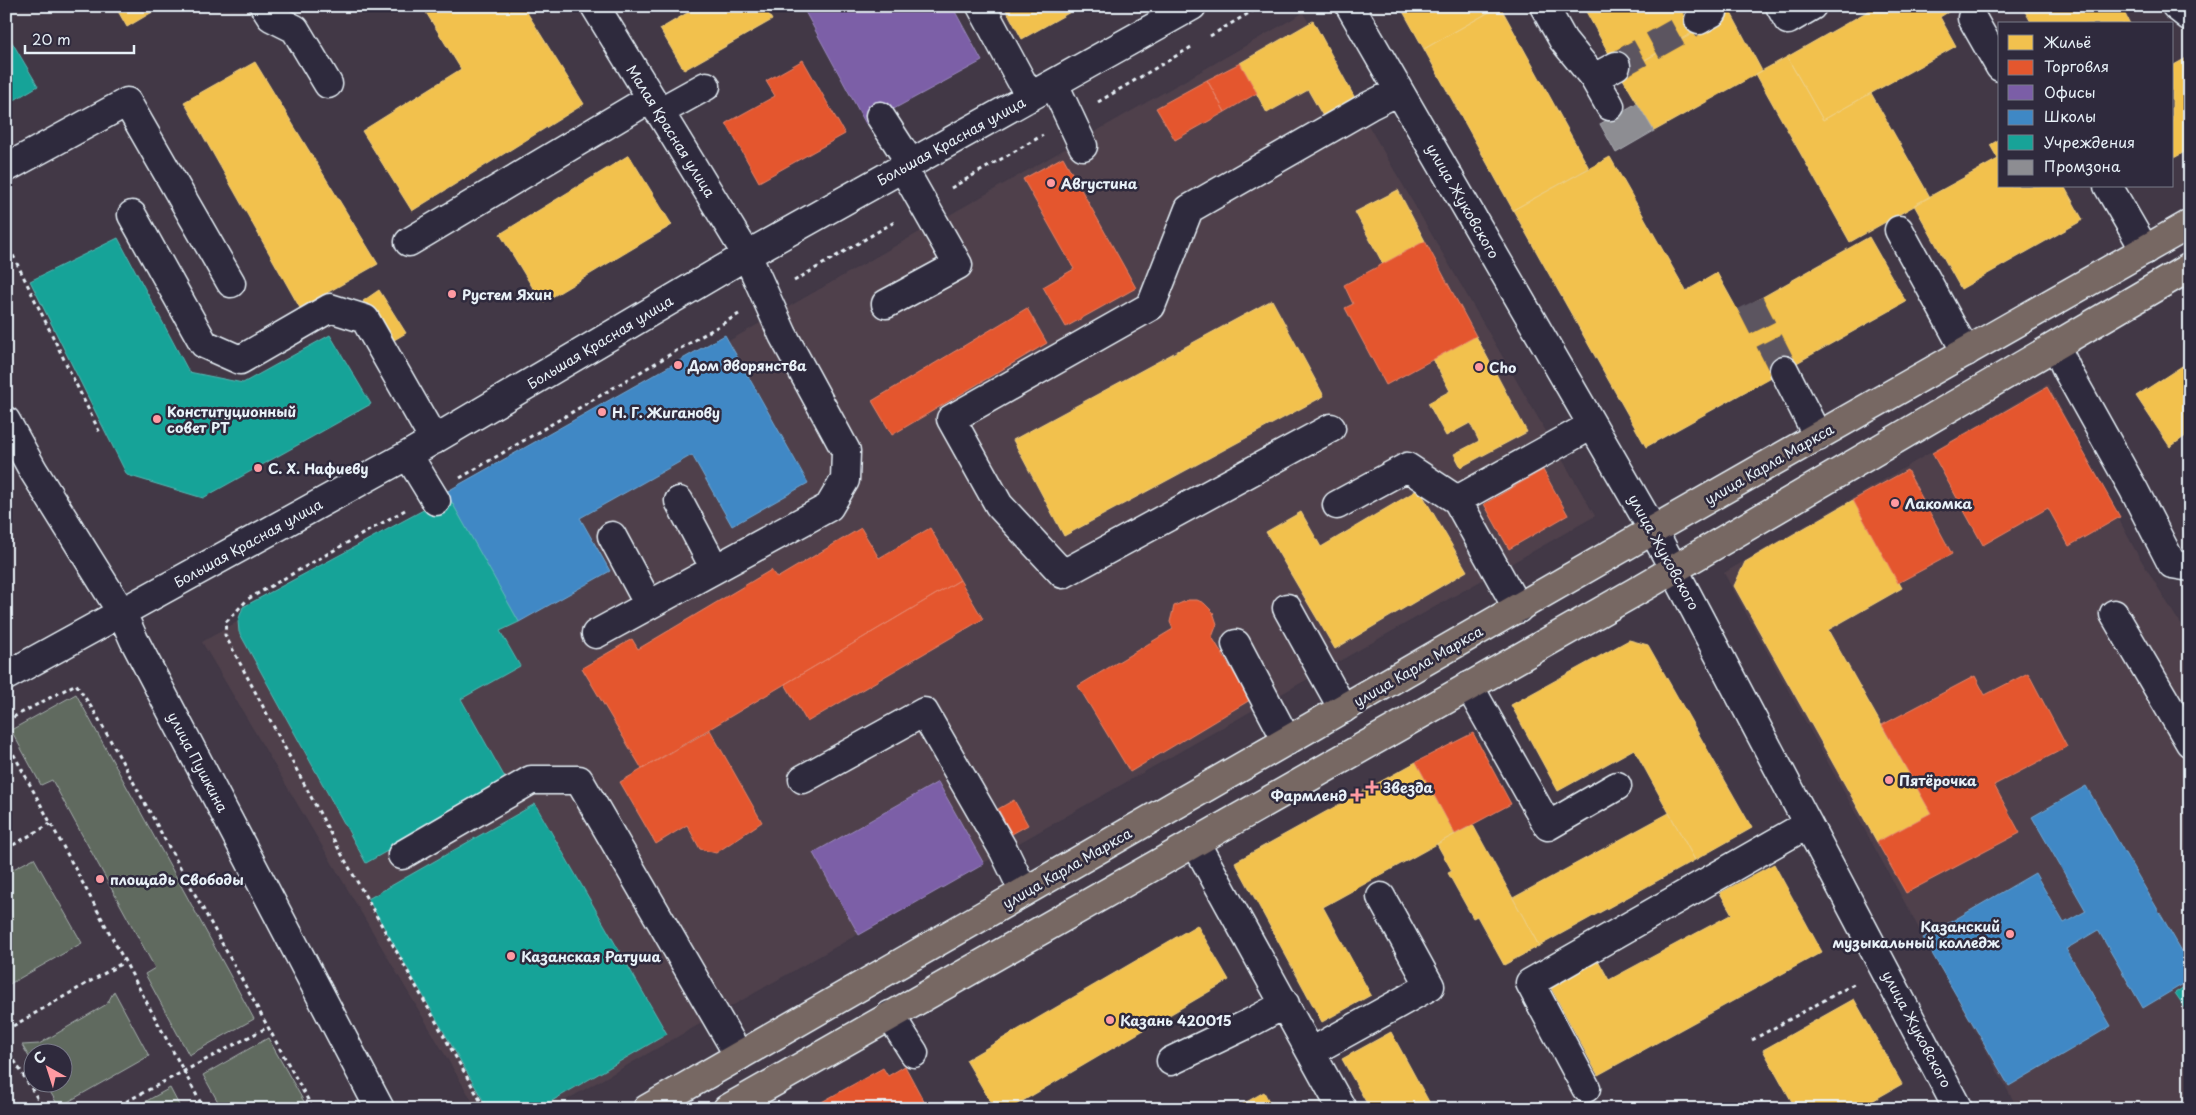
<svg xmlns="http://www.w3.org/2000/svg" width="2196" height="1115" viewBox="0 0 2196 1115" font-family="'Playpen Sans',sans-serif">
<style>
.built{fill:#4f414c}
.green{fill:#616b5f;stroke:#a4aeac}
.homes{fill:#f2c14e;stroke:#efcf81}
.shops{fill:#e4572e;stroke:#e5856b}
.offices{fill:#7b5ea7;stroke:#9c8abf}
.schools{fill:#3f88c5;stroke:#72a8d4}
.public{fill:#17a398;stroke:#56bab5}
.industry{fill:#8d8d92;stroke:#a8abb1}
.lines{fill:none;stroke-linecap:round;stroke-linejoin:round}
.minor-tunnel{stroke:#5b5461;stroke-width:28;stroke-dasharray:28 14;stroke-linecap:butt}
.minor-casing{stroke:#e8f1f8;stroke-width:31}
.major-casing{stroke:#e8f1f8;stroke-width:31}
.path{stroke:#e8f1f8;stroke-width:3;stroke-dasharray:4 4;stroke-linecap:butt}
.minor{stroke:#2f2a3d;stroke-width:28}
.major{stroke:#776864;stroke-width:28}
.poi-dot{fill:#ff9aa2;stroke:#2f2a3d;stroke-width:2}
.labels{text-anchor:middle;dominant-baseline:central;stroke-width:5;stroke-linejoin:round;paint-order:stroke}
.street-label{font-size:14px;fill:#e8f1f8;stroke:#2f2a3d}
.poi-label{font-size:14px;font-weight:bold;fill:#e8f1f8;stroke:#2f2a3d;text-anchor:start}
</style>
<rect width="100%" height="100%" fill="#423846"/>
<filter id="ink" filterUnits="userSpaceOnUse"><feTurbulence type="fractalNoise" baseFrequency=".02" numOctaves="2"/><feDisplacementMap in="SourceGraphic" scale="10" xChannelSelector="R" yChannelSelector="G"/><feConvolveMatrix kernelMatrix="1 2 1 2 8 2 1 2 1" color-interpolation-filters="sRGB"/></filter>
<g filter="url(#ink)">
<path class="built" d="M1303,13L1595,516L550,1109H477L202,642Z
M2048,384L2135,550L2190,640V1109H2018L1724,573Z"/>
<path class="green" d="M76,694L254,1019L189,1055L145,974L155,968L52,780L41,785L11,730Z
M34,858L82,943L6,986V873Z
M114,991L149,1056L59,1107L45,1083L62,1082V1052H32V1062L22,1045L39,1044L107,1004Z
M268,1038L307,1107L303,1109H222L203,1075Z
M170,1088L181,1109H132Z"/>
<path class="homes" d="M115,6H151L154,11L127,27Z
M422,6H523L584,104L412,211L362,131L461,69Z
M699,6H764L772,20L684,70L660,29Z
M1004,6H1081L1022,39Z
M1400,6H1500L1424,49Z
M1500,6L1589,168L1513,210L1424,49Z
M1583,6H1691L1703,28L1620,74Z
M1877,6H1958L1940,17L1956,46L1823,120L1787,57Z
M2022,6H2121L2130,24H2032Z
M1730,11L1762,71L1654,131L1620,74Z
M1313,21L1356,100L1324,118L1308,90L1267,113L1240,63Z
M2190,56V149L2172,159V66Z
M1787,57L1823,120L1871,93L1930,197L1850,242L1756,74Z
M255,62L378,264L300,308L184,102Z
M2000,139V186H2064L2083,220L1961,289L1914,205L1998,159L1990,145Z
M629,155L672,225L542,303L500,234Z
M1610,157L1686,291L1717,273L1738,311L1869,237L1906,302L1646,447L1513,210Z
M1398,190L1425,241L1383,264L1355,212Z
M379,290L406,333L389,343L363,301Z
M1272,300L1324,396L1064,536L1013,440Z
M1476,336L1527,432L1461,467L1454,454L1479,441L1470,423L1446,436L1428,403L1450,391L1433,359Z
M2190,361V433L2170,447L2136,396Z
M1419,489L1467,571L1335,649L1266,532L1301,512L1321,547Z
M1853,500L1902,588L1828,630L1931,813L1877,842L1734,586L1745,562Z
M1629,640L1648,645L1752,828L1695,860L1634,749L1558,791L1511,705Z
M1416,762L1455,834L1323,907L1371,995L1322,1022L1235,862Z
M1669,813L1695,860L1539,946L1513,898Z
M1473,825L1539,946L1504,965L1477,916L1473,918L1448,873L1452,871L1437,844Z
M1774,864L1822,952L1598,1075L1551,988L1598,960L1609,980L1732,914L1720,893Z
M1197,925L1229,980L1009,1109H995L966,1060Z
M1854,999L1902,1084L1858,1109H1796L1763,1050Z
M1391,1032L1433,1109H1370L1342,1059Z
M1264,1092L1273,1109H1236V1108Z"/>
<path class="shops" d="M803,60L845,134L759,182L726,123L775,96L766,81Z
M1240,63L1257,93L1225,112L1207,80Z
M1207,80L1225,112L1175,140L1156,108Z
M1063,157L1136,288L1066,327L1043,287L1074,269L1023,179Z
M1425,241L1476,336L1386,385L1345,308L1353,304L1344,285Z
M1027,308L1047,343L892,435L872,401Z
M2047,387L2120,517L2069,546L2048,508L1983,545L1932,453Z
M1543,470L1568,515L1509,549L1484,504Z
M1907,470L1952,554L1898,583L1853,500Z
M861,528L879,558L930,528L960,580L642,769L582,668L632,639L638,649L771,570L777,578Z
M960,580L983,619L807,722L785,684Z
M1188,600H1197L1204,603L1213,612L1217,624L1212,637L1250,700L1130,772L1078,686L1173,629L1170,622L1174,606Z
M2028,673L2067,747L1994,785L2020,833L1906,893L1877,842L1931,813L1882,725L1975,676L1985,695Z
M710,730L762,822L716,853L700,849L687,825L656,844L620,782Z
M1473,733L1511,804L1455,834L1416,762Z
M1014,800L1028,825L1012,834L998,809Z
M905,1066L928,1109H809L883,1068L888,1076Z"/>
<path class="offices" d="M802,6H952L982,61L866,124Z
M938,782L984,864L859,935L813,853Z"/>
<path class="schools" d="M725,335L808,483L732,526L692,455L580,518L610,571L519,622L446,492Z
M2086,786L2190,965V980L2143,1008L2098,930L2066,949L2111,1026L2009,1086L1923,938L2035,873L2064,923L2086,911L2032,817Z"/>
<path class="public" d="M6,32L38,86L6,105Z
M118,238L189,372L243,383L330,335L371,404L203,498L127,475L30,281Z
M446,492L519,622L500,631L520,666L461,699L508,783L366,863L239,632L238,621L243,607L429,507Z
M535,804L667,1034L538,1109H488L368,899Z
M2190,983V1015L2175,993Z"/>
<path class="industry" d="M1637,103L1654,131L1616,153L1600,124Z"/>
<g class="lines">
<path class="minor-tunnel" d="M1616,66L1699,20
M1750,303L1784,370"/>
<defs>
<path id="minor" d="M264,6L271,17L295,29L328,84
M595,6L747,255L783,335L846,451L845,480L829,507L596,634
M981,6L1030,97
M1350,6L1653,530L1958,1109
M1544,6L1563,40L1594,78L1610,106
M1780,6L1788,20L1812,6
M2176,6L2190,17
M1972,18L2000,67
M1699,20L1713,12L1711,6
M1594,78L1616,66
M1054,84L1083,146
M659,112L706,86
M880,116L911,164
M6,168L127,102L231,283
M2108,186L2145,250
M132,215L204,344L240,360L330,308L365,319L434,440
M1899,230L1966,352
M409,242L651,98
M886,304L958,265L903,168
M2056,346L2067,370L2134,490L2172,564L2190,567
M1784,370L1818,437
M6,421L33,470L122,613L134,640L380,1109
M1331,428L1063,574L999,505L951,419L1151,306L1189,209L1369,106L1399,91
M408,455L436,501
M679,501L715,569
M1337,505L1407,467L1457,500
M612,536L649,605
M1287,608L1343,709
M1518,609L1457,500L1592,425
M2114,614L2190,743
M1236,644L1287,741
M6,676L408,455L747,255L1192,6
M1469,686L1548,826L1617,786
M803,779L924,712L1004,851L1024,892
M1195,842L1342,1109
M402,855L531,780H579L739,1056
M890,1015L914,1053
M1311,1052L1430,986L1381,897
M1171,1061L1250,1023L1285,1004
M1586,1088L1530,983L1808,824"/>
<path id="major" d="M647,1109L1653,530L2190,224
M727,1109L1635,592L2190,267"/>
</defs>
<use href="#minor" class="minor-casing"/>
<use href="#major" class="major-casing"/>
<path class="path" d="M1210,36L1261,6
M1098,102L1193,46
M951,188L1043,135
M6,241L101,435
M794,281L896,221
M460,478L739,314
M405,510L248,599L226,622L225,635L336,844L485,1109
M6,721L76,684L97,716L313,1109
M6,740L204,1109
M6,849L50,824
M6,1030L124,962
M1752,1040L1854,984
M6,1047L44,1109
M112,1109L268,1027"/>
<use href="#minor" class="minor"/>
<use href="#major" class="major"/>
</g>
</g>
<g class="poi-dot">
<circle cx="1051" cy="183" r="5"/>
<circle cx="452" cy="294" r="5"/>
<circle cx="678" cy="365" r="5"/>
<circle cx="1479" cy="367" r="5"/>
<circle cx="602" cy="412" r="5"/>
<circle cx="157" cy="419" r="5"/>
<circle cx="258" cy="468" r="5"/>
<circle cx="1895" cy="503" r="5"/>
<circle cx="1889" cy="780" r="5"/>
<path d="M1369.5 779.5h5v5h5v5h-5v5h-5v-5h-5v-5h5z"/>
<path d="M1354.5 787.5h5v5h5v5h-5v5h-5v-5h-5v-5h5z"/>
<circle cx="100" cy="879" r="5"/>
<circle cx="2010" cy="934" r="5"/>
<circle cx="511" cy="956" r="5"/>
<circle cx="1110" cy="1020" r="5"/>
</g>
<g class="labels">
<g class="street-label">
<text transform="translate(671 131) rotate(58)">Малая Красная улица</text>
<text transform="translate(951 141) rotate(-29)">Большая Красная улица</text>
<text transform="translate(1463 201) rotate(60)">улица Жуковского</text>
<text transform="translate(600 342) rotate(-31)">Большая Красная улица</text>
<text transform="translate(1769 464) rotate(-30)">улица Карла Маркса</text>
<text transform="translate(248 543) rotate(-29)">Большая Красная улица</text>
<text transform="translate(1664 552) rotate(61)">улица Жуковского</text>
<text transform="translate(1418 666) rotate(-30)">улица Карла Маркса</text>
<text transform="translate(198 762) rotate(62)">улица Пушкина</text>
<text transform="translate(1067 868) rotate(-30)">улица Карла Маркса</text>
<text transform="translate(1917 1029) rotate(62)">улица Жуковского</text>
</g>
<g class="poi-label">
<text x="1061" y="183">Августина</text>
<text x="462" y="294">Рустем Яхин</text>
<text x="688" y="365">Дом дворянства</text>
<text x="1489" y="367">Cho</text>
<text x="167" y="411">Конституционный<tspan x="167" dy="16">совет РТ</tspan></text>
<text x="612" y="412">Н. Г. Жиганову</text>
<text x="268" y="468">С. Х. Нафиеву</text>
<text x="1905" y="503">Лакомка</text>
<text x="1899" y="780">Пятёрочка</text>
<text x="1383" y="787">Звезда</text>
<text x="1347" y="795" text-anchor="end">Фармленд</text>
<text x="110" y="879">площадь Свободы</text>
<text x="2000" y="926" text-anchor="end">Казанский<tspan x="2000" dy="16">музыкальный колледж</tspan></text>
<text x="521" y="956">Казанская Ратуша</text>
<text x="1120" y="1020">Казань 420015</text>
</g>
</g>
<rect width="2196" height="1115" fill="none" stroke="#2f2a3d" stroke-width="25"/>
<rect x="12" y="12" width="2171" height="1090" fill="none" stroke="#e8f1f8" stroke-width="2" filter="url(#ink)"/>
<rect x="1998" y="22" width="175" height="165" fill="#2f2a3d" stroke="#797a88"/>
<rect x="2008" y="35" width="25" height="15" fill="#f2c14e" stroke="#797a88"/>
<text x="2044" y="48" font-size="15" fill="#e8f1f8">Жильё</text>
<rect x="2008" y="60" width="25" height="15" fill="#e4572e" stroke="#797a88"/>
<text x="2044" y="72" font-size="15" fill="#e8f1f8">Торговля</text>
<rect x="2008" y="85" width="25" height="15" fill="#7b5ea7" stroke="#797a88"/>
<text x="2044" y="98" font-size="15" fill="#e8f1f8">Офисы</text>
<rect x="2008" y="110" width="25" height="15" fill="#3f88c5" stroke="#797a88"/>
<text x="2044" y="122" font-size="15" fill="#e8f1f8">Школы</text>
<rect x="2008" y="135" width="25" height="15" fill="#17a398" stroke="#797a88"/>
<text x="2044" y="148" font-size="15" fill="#e8f1f8">Учреждения</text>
<rect x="2008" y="160" width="25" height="15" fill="#8d8d92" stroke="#797a88"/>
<text x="2044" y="172" font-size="15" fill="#e8f1f8">Промзона</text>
<g transform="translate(48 1068) rotate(321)"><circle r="24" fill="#2f2a3d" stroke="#797a88"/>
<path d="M0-4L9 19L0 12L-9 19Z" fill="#ff9aa2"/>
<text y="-8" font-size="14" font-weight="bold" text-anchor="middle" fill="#e8f1f8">С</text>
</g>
<path d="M25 45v8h109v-8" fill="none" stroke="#e8f1f8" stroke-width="2.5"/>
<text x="32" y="45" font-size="15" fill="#e8f1f8" stroke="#2f2a3d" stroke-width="4" paint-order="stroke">20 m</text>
</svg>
